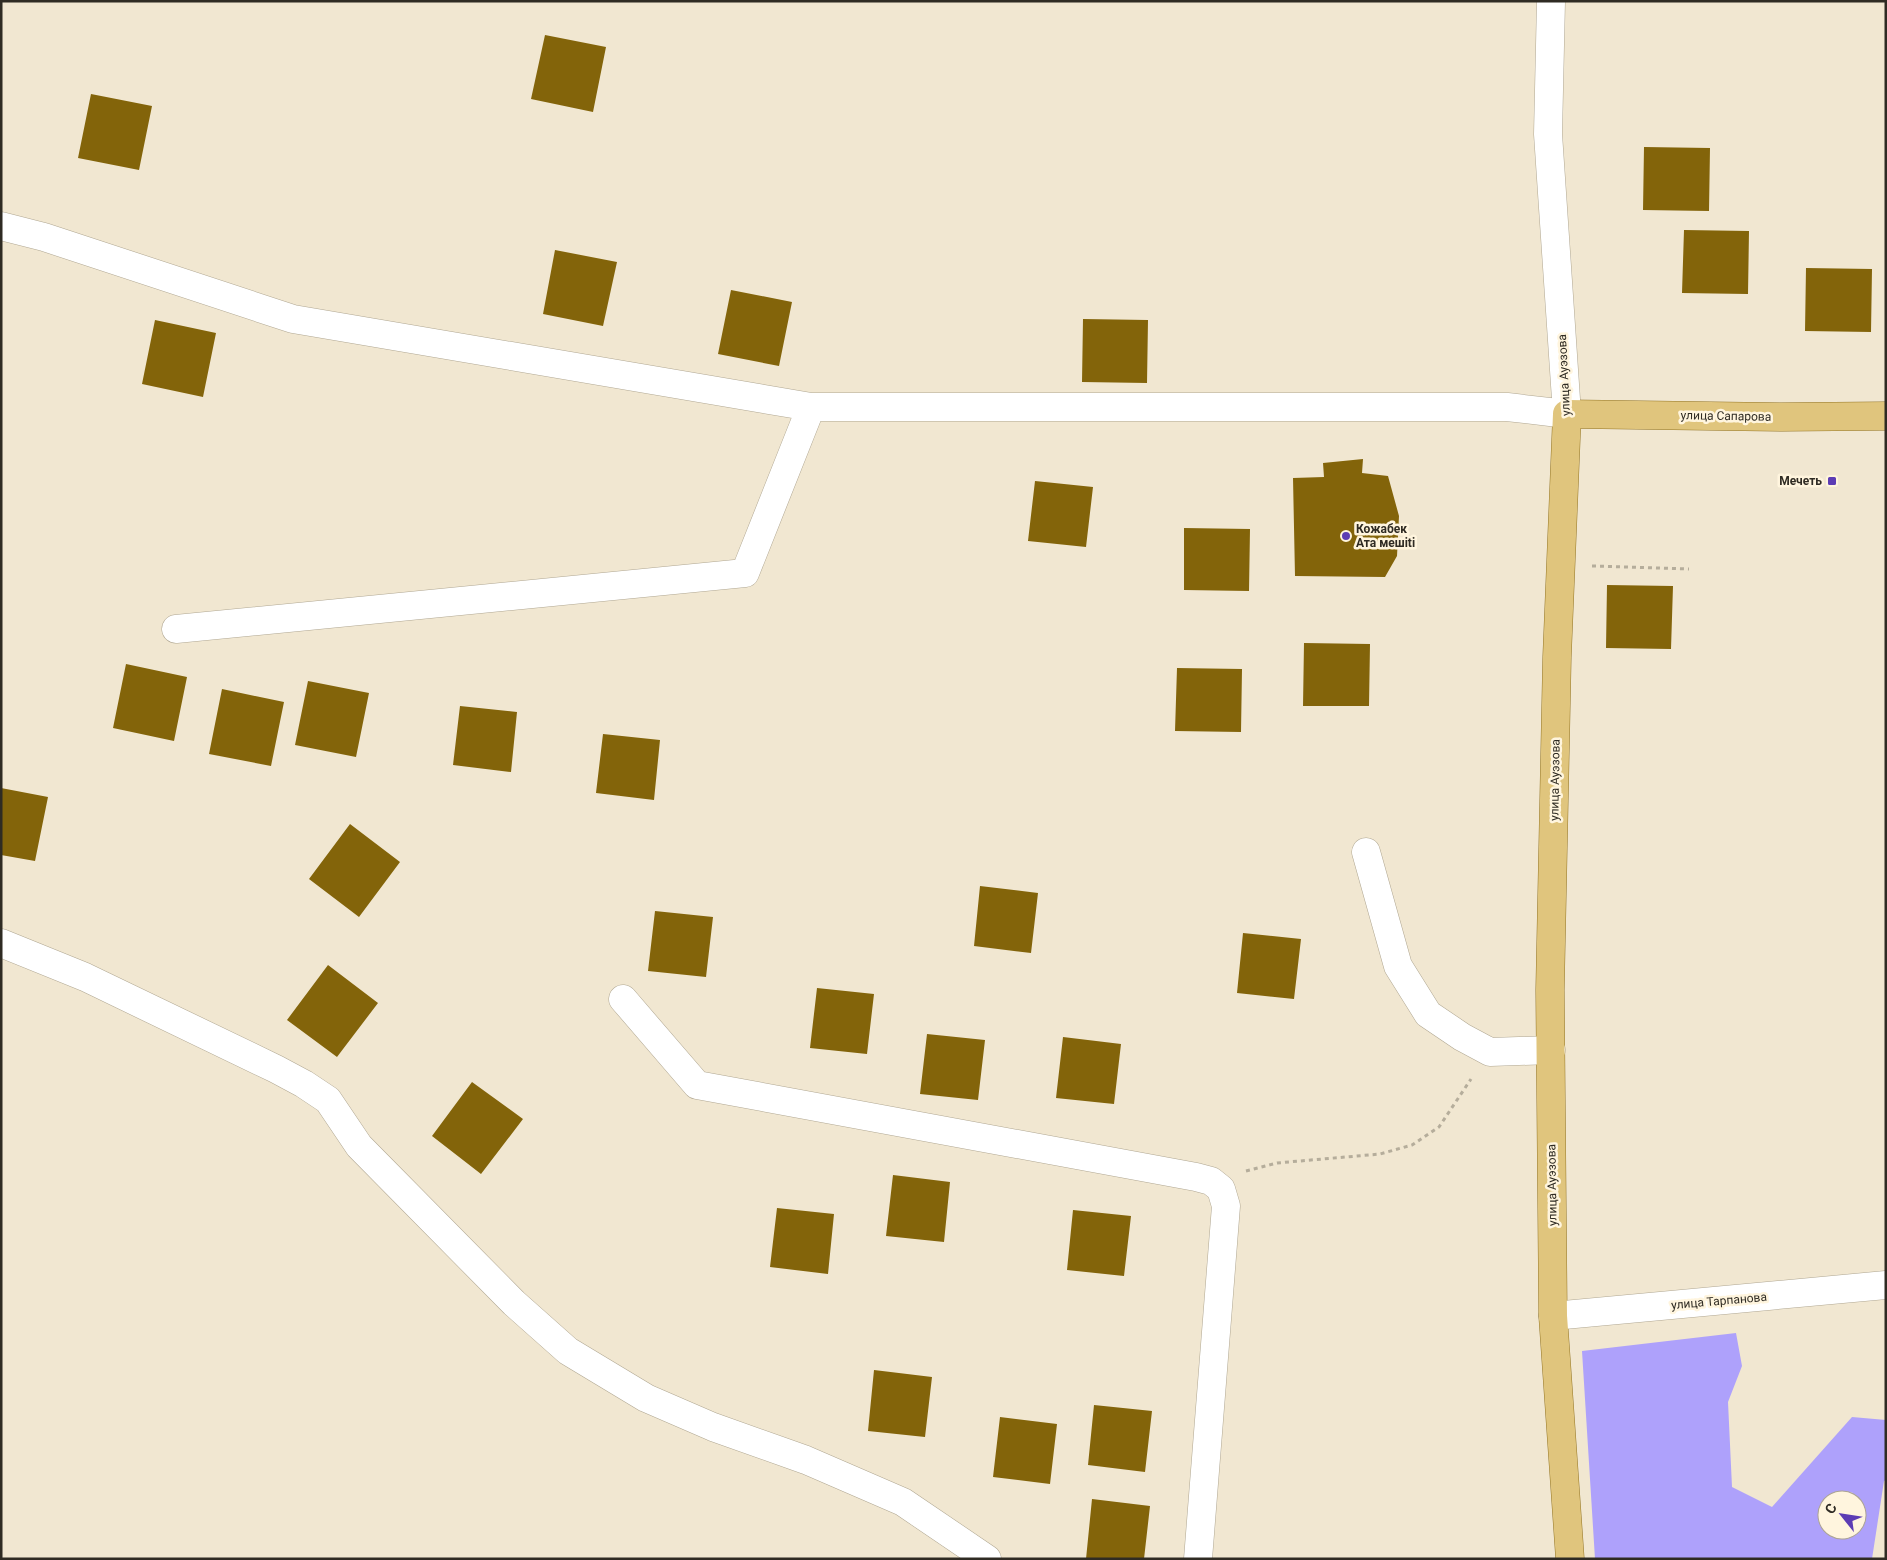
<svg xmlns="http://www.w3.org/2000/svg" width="1887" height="1560" viewBox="0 0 1887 1560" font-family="Roboto,sans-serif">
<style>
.forest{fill:#aea1fb;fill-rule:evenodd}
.building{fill:#83640a}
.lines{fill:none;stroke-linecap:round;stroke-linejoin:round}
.minor-casing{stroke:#b0a792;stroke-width:29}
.major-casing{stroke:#947626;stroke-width:29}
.path{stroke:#b5ad9b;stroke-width:3;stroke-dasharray:4 4;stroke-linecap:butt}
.minor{stroke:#fff;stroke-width:28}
.major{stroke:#e0c57d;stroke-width:28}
.poi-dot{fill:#5c3cb4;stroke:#fff5de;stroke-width:2}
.labels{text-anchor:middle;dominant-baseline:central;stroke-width:5;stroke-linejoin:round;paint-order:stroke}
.street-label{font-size:12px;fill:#2f2b23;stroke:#fff5de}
.poi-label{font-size:12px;font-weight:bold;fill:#2f2b23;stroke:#fff5de;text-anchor:end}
</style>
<rect width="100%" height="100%" fill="#f1e7d1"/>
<path class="forest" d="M1736,1333L1742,1366L1728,1402L1732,1487L1772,1507L1852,1417L1886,1420V1480L1884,1481L1872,1559H1595L1582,1351ZM1827,1500H1857V1530H1827Z"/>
<path class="building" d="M545,35L606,47L593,112L531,99Z
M91,94L152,106L139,170L78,158Z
M1644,147L1710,148L1709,211L1643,210Z
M1684,230L1749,231L1748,294L1682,293Z
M555,250L617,262L603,326L543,314Z
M1806,268L1872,269L1871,332L1805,331Z
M731,290L792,302L779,366L718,354Z
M1083,319L1148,320L1147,383L1082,382Z
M155,320L216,333L203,397L142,384Z
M1363,459L1362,473L1388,476L1399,516L1397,556L1385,577L1295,576L1293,478L1324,477L1323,463Z
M1035,481L1093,487L1086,547L1028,541Z
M1184,528L1250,529L1249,591L1184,590Z
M1607,585L1673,586L1671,649L1606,648Z
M1304,643L1370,644L1369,706H1303Z
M126,664L187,677L174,741L113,728Z
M1177,668L1242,669L1241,732L1175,731Z
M308,681L369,693L356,757L295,745Z
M222,689L284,702L271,766L209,754Z
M460,706L517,712L511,772L453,765Z
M603,734L660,740L654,800L596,793Z
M1,788L48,797L35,861L1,855Z
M350,824L400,862L359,917L309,879Z
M980,886L1038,893L1031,953L974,946Z
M655,911L713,917L706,977L648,971Z
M1243,933L1301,939L1294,999L1237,993Z
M328,965L378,1003L337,1057L287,1020Z
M817,988L874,994L867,1054L810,1048Z
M927,1034L985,1040L978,1100L920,1094Z
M1063,1037L1121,1044L1114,1104L1056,1098Z
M472,1082L523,1119L481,1174L432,1136Z
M893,1175L950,1182L944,1242L886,1236Z
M777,1208L834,1214L828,1274L770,1267Z
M1073,1210L1131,1216L1124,1276L1067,1270Z
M874,1370L932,1377L925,1437L868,1431Z
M1094,1405L1152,1411L1145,1472L1088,1465Z
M1000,1417L1057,1424L1050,1484L993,1477Z
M1092,1499L1150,1506L1144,1559H1086Z"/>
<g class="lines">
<defs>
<path id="minor" d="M1,226L44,237L293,319L811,407H1507L1567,414L1548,134L1551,1
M176,629L745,573L811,407
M1366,852L1398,966L1428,1014L1462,1037L1490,1052L1551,1050
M1,943L85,977L276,1069L304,1084L328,1100L359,1146L514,1303L568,1351L646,1398L713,1427L806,1460L903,1502L987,1559
M623,999L697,1085L1196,1177L1211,1181L1221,1189L1226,1206L1198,1559
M1553,1316L1886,1285"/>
<path id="major" d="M1570,1559L1553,1316L1550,990L1557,657L1567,414L1782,417L1886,416"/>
</defs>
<use href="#minor" class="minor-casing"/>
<use href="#major" class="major-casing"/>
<path class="path" d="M1592,566L1689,569
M1246,1171L1277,1163L1380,1154L1412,1145L1439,1127L1471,1079"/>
<use href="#minor" class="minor"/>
<use href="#major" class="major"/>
</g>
<g class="poi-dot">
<rect x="1827" y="476" width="10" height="10" rx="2.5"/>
<circle cx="1346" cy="536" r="5"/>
</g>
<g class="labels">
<g class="street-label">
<text transform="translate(1564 375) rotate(-93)">улица Ауэзова</text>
<text transform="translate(1726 416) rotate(1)">улица Сапарова</text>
<text transform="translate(1555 780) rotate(-89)">улица Ауэзова</text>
<text transform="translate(1552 1185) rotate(-91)">улица Ауэзова</text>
<text transform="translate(1719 1301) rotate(-5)">улица Тарпанова</text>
</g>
<g class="poi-label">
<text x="1822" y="481">Мечеть</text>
<text x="1356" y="529" text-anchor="start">Кожабек<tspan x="1356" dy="14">Ата мешiti</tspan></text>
</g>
</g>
<rect width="1887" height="1560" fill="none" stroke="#2f2b23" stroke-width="5"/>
<g transform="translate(1842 1515) rotate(300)"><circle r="24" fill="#fff5de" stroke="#aca493"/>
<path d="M0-4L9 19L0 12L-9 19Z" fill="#5c3cb4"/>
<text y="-8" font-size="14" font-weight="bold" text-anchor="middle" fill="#2f2b23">С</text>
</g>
</svg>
